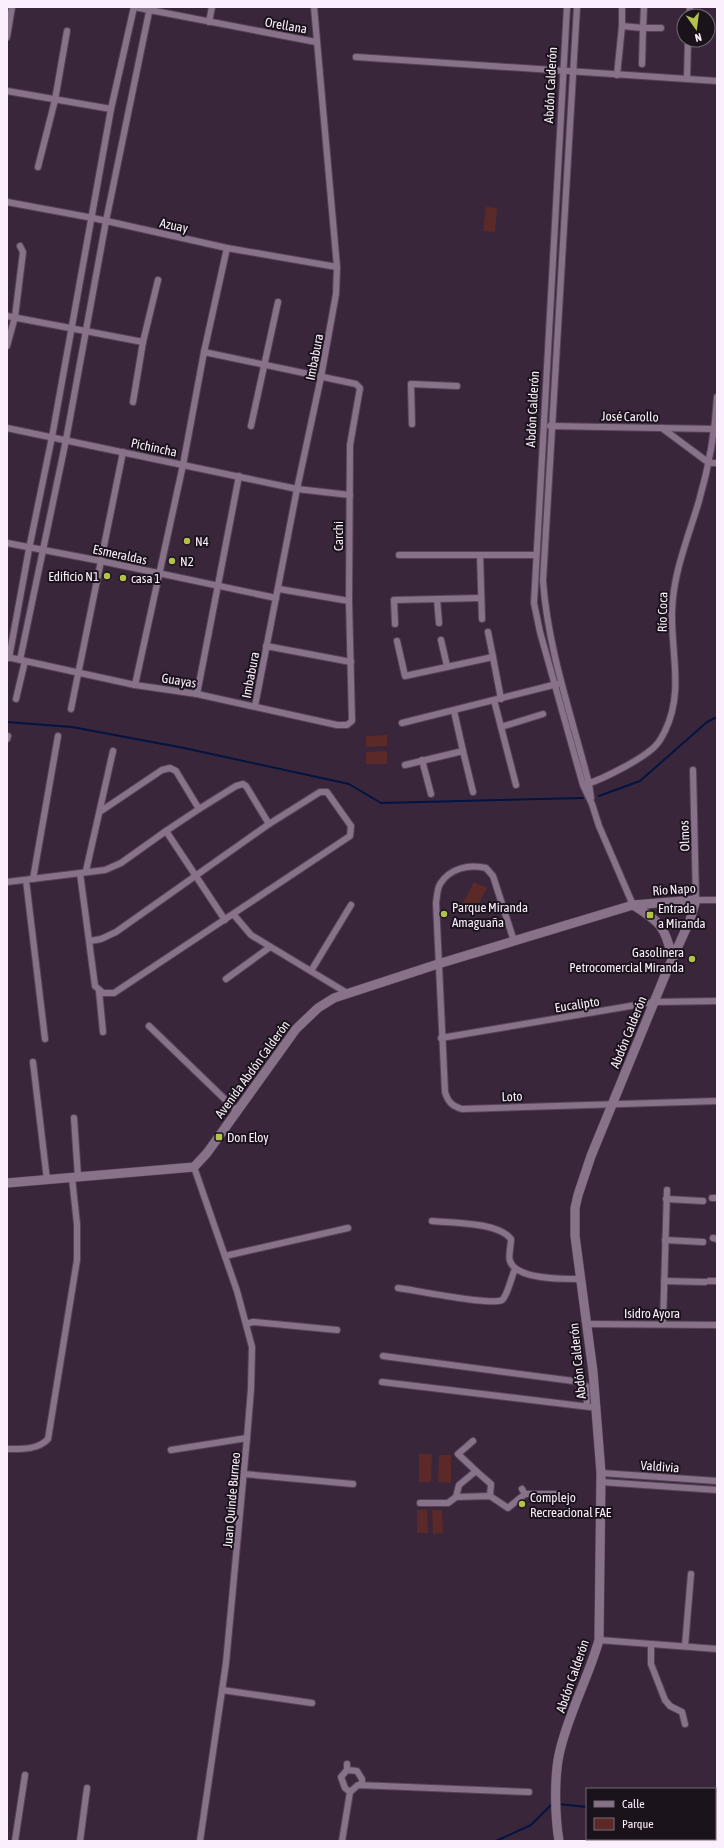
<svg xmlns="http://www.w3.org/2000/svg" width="724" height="1848" viewBox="0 0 724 1848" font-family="'Asap Condensed',sans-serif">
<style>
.green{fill:#5b2927}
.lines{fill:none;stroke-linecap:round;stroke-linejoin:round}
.stream{stroke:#031441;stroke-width:2}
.street-casing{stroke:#554457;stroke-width:8}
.secondary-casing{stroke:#554457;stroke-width:10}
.street{stroke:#88728a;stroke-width:6}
.secondary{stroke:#88728a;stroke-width:9}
.poi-dot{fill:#b4c24a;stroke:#1b131c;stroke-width:1.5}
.labels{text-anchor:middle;stroke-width:4;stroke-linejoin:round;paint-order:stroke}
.street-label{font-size:13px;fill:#fceffd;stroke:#1b131c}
.poi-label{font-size:13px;fill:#fceffd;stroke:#1b131c;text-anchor:start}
</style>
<rect width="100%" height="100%" fill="#39263b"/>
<!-- green -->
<g class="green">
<polygon points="486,207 497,208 495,232 483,231"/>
<polygon points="387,735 387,746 366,747 366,736"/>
<polygon points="387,751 387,764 366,764 366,752"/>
<polygon points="474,882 487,888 475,911 462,905"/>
<polygon points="419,1454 432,1454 431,1482 419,1482"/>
<polygon points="439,1455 451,1455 451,1483 438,1482"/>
<polygon points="427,1509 428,1533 417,1533 417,1510"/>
<polygon points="432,1510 442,1510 443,1533 433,1534"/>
</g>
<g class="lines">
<!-- stream -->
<g class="stream">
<polyline points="7,722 72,727 184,748 349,784 381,803 583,798"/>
<polyline points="599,796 640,781 707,722 717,717"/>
<polyline points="715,1796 717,1797"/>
<polyline points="558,1804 587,1807"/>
<polyline points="496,1841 531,1825 552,1804"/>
</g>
<!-- street casing -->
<g class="street-casing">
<g id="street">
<polyline points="134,7 316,42"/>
<polyline points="567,7 534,603 540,632 583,785 592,804 599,826 633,905"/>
<path d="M577 7 543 581C548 650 572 717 589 784L591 798"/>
<polyline points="644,7 643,28 661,28"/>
<polyline points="689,16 690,7"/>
<polyline points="209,22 212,7"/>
<polyline points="622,26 643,28 642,64"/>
<polyline points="7,37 12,7"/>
<polyline points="356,57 717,81"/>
<polyline points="617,75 622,26 622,7"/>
<polyline points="687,79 688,40"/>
<polyline points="7,91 111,109"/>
<polyline points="38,167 55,100 67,31"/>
<polyline points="7,202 93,218 227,248 337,267"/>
<polyline points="7,316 143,342"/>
<polyline points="7,346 15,317 23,252 20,246"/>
<polyline points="133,402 143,342 158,280"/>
<polyline points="412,424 411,384 457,386"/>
<polyline points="251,426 278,302"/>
<polyline points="550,426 715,429"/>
<polyline points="7,428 297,489 350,495"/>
<polyline points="662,428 709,463 717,463"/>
<polyline points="7,543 101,561 276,598"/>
<polyline points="399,555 536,555"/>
<polyline points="480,555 482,619"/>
<polyline points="279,589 349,601"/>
<polyline points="437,599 439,623"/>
<polyline points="395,624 394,600 481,598"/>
<polyline points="488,632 493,657"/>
<polyline points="441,640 447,666"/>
<polyline points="397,641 405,676 493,657 501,699"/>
<polyline points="266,646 351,662"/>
<polyline points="7,657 135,685 197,694 337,725 347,725 352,721 349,601 350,445 360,388 356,384 204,352"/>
<polyline points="9,658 29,549 52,437 111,109 134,7"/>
<polyline points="20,660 66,440 106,221 150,7"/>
<polyline points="135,685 183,465 204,352 227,248"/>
<polyline points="197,694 239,476"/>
<polyline points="16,699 25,661"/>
<polyline points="494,700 516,785"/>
<polyline points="255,706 297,489 321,377 336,294 337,267 314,7"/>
<polyline points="71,709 123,452"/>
<polyline points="402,723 557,684"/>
<polyline points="501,727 543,714"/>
<polyline points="7,739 8,736"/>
<polyline points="463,751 473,792"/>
<polyline points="422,760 431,794"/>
<polyline points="405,765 463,751 454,711"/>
<polyline points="693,770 696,900 717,900"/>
<path d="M587 784C603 779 647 757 657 744 660 741 663 735 665 731 684 692 671 653 672 612 673 573 688 538 699 501 709 466 715 433 717 397"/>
<polyline points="199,809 236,786 243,784 246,786 269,824"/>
<polyline points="101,811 162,770 170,768 176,771 199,809 166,831 225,920"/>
<polyline points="86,871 113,751"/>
<polyline points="80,873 95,986 103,993 114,993 350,836 351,826 327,792 320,792 269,824 116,932 101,939 90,941"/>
<polyline points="33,879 58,736"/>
<polyline points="26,880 45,1039"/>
<polyline points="7,882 105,870 121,863 166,831"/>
<polyline points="234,915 251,935 347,993"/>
<path d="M514 941 493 876 486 868C469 864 450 868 440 884 437 889 437 897 436 903L445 1092C448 1102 452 1106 462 1109L717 1101"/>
<polyline points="311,971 351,905"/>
<polyline points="226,979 270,947"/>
<polyline points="99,991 103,1032"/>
<polyline points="149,1026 237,1111"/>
<polyline points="441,1038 654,1002 717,1001"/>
<polyline points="33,1062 47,1180"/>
<polyline points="74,1118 78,1177"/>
<polyline points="194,1167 237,1291 252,1347 251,1389 247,1438 226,1663 200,1841"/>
<polyline points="712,1198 717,1198"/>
<polyline points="666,1199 703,1201"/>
<path d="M432 1221C453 1223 498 1222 511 1239 511 1246 508 1256 510 1261 516 1280 564 1279 581 1279"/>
<polyline points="713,1238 717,1239"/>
<polyline points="665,1240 703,1242"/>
<polyline points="225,1256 348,1228"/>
<polyline points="664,1281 705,1282"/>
<polyline points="709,1281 717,1281"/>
<path d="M398 1288C414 1290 491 1306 502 1300 507 1297 512 1275 515 1269"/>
<polyline points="246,1324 253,1322 337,1330"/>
<polyline points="586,1324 717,1325"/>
<polyline points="663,1324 667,1190"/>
<polyline points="383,1356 581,1382 586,1386 587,1406"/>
<polyline points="382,1382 590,1407"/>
<polyline points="473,1441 458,1454 476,1471"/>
<path d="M7 1449C21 1449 38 1450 48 1439L77 1260V1224L72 1178"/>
<polyline points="171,1450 247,1438"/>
<polyline points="601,1473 717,1481"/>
<polyline points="244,1474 353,1484"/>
<polyline points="601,1482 717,1490"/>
<polyline points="522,1489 525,1494 555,1494"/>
<polyline points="456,1497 459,1485 476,1471 491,1484 490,1496"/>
<polyline points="420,1503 448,1503 456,1497 490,1496 508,1508 525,1494"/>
<polyline points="599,1640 717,1649"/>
<polyline points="651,1644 651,1664 665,1700 670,1706 682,1712 685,1724"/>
<polyline points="685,1646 691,1574"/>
<polyline points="222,1690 312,1703"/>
<polyline points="347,1764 347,1770 341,1777 345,1788 350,1792"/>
<polyline points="347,1770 357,1771 362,1779 362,1784"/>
<polyline points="15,1841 25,1775"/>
<polyline points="80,1841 87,1788"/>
<polyline points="342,1841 350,1792 358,1785 529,1792"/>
</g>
</g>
<!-- secondary casing -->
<g class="secondary-casing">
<g id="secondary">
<path d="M633 905C660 922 665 926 672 957"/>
<path d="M7 1183 194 1167 207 1153 296 1029 318 1008 334 998 438 964 633 905 696 900 690 920 666 973 591 1156 578 1195 575 1208V1236L593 1372 601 1473 599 1640C588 1679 567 1716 559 1755 554 1779 555 1817 559 1841"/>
</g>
</g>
<!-- street -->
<use href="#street" class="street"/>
<!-- secondary -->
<use href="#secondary" class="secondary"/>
</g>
<!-- markers -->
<g class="poi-dot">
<circle cx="187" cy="541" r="4"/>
<circle cx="172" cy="561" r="4"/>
<circle cx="107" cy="576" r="4"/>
<circle cx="123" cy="578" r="4"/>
<circle cx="444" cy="914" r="4"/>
<rect x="646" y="911" width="8" height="8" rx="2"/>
<circle cx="692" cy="959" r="4"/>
<rect x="215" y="1133" width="8" height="8" rx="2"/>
<circle cx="522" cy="1504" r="4"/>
</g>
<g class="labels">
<!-- street labels -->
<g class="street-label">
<text transform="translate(286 25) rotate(10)" y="5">Orellana</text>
<text transform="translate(550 85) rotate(-87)" y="5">Abdón Calderón</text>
<text transform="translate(174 225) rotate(12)" y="5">Azuay</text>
<text transform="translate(314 357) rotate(-79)" y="5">Imbabura</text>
<text transform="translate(532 409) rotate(-87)" y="5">Abdón Calderón</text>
<text transform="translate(630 416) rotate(1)" y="5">José Carollo</text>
<text transform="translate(154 447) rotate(12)" y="5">Pichincha</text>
<text transform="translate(338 536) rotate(-90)" y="5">Carchi</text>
<text transform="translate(120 554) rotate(12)" y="5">Esmeraldas</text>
<text transform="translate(662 612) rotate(-89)" y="5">Río Coca</text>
<text transform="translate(250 675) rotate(-79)" y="5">Imbabura</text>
<text transform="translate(179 680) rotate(9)" y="5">Guayas</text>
<text transform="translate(684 836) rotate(-92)" y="5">Olmos</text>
<text transform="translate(674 889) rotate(-4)" y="5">Río Napo</text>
<text transform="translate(577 1004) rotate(-9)" y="5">Eucalipto</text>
<text transform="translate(628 1032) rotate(-68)" y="5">Abdón Calderón</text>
<text transform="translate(252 1069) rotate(-54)" y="5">Avenida Abdón Calderón</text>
<text transform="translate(512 1096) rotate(-2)" y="5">Loto</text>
<text x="652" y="1318">Isidro Ayora</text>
<text transform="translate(577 1361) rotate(-96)" y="5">Abdón Calderón</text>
<text transform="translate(660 1466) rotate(4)" y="5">Valdivia</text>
<text transform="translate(231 1500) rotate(-85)" y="5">Juan Quinde Burneo</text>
<text transform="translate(572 1676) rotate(-71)" y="5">Abdón Calderón</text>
</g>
<!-- poi labels -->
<g class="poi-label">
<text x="195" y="546">N4</text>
<text x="180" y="566">N2</text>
<text x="99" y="581" text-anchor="end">Edificio N1</text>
<text x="131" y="583">casa 1</text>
<text x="452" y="912">Parque Miranda<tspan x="452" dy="15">Amaguaña</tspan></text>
<text x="658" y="913">Entrada<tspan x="658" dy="15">a Miranda</tspan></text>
<text x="684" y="957" text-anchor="end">Gasolinera<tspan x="684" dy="15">Petrocomercial Miranda</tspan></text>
<text x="227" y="1142">Don Eloy</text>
<text x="530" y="1502">Complejo<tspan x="530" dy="15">Recreacional FAE</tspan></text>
</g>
</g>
<!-- border -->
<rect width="724" height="1848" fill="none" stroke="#fceffd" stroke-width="16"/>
<!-- legend -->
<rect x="586" y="1788" width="130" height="52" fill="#1b131c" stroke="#756b76"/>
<rect x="594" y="1801" width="20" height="6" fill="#88728a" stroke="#756b76"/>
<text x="622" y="1808" font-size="12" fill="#fceffd">Calle</text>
<rect x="594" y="1818" width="20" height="12" fill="#5b2927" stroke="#756b76"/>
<text x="622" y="1828" font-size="12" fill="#fceffd">Parque</text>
<!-- north arrow -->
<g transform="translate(696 28) rotate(166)"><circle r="19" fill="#1b131c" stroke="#756b76"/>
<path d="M0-3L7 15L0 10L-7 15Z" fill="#b4c24a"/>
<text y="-6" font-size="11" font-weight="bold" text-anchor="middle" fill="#fceffd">N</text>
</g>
</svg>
